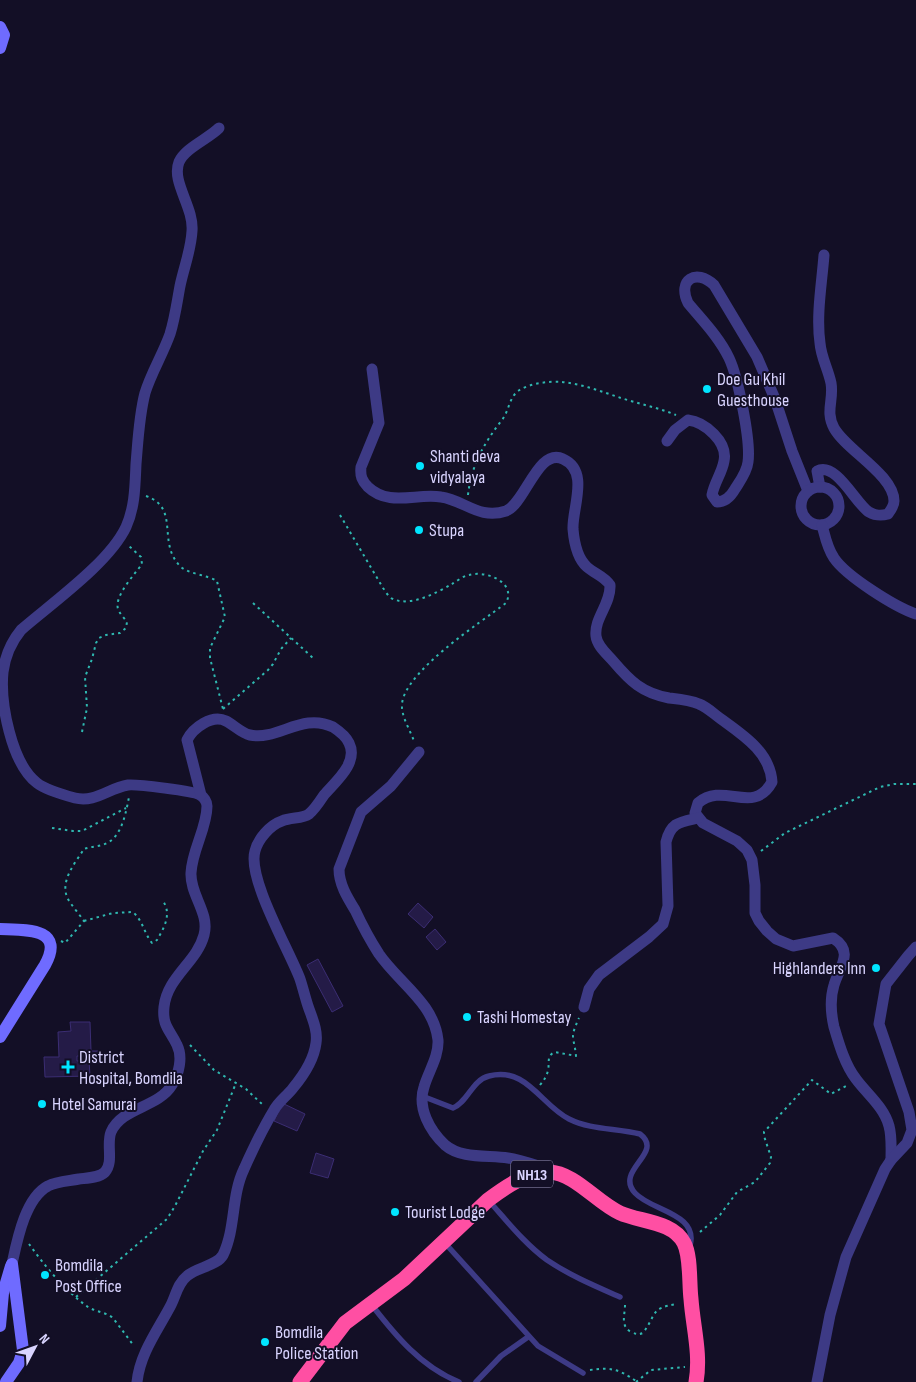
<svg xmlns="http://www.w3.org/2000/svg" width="916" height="1382" viewBox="0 0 916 1382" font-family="'Sofia Sans Condensed',sans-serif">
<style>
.building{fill:#241b47;stroke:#3b2d73}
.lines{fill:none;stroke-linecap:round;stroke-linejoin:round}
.path{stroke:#2fb8b0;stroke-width:2;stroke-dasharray:2.5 4;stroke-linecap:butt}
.lane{stroke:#3d3a85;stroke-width:5.5}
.street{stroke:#3d3a85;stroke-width:11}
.secondary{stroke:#6f6bff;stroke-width:12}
.highway{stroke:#ff4fa3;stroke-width:15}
.poi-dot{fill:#00e5ff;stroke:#130f26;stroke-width:2}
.labels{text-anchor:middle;stroke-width:4;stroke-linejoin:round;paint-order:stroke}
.shield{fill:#130f26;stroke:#9e99be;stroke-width:1}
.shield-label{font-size:16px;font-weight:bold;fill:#d9d4ff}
.poi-label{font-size:18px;fill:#d9d4ff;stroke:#130f26;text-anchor:start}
</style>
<rect width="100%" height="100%" fill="#130f26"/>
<!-- building -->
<g class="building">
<polygon points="418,903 433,917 424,928 408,914"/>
<polygon points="435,929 446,942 437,950 426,937"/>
<polygon points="318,959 343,1006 332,1012 307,965"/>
<polygon points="70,1022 90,1022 91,1051 101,1051 101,1063 93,1063 93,1056 77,1056 77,1061 89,1060 90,1076 45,1077 44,1057 59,1057 58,1032 71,1031"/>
<polygon points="282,1103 305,1114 297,1131 274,1121"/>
<polygon points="316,1153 334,1159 328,1178 310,1173"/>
</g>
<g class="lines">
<!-- path -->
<g class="path">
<path d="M468 495C471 466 484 443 502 420 509 411 509 398 518 391 530 383 549 381 562 382 582 384 603 392 621 398 640 404 659 408 676 415"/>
<path d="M146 496C181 508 156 543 181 567 189 574 207 575 217 581L225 617 210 648V658L223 709"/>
<path d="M340 515 383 588C386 592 389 598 393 599 411 607 436 593 452 584 457 581 463 576 469 575 485 570 517 582 506 603 480 623 405 671 402 704 401 716 410 730 414 741"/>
<polyline points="253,603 313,658"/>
<polyline points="223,709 268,670 273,664 281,649 291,638"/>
<path d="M82 732 87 708 85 677 92 659 96 643 99 638 106 635 120 633 126 628 127 622C124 618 120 614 118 609 114 596 135 574 142 564L141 557 129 546"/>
<polyline points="52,828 73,831 82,831 126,808"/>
<polyline points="761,851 785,833 880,787 894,784 916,784"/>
<path d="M84 921 113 913 133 912C143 921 144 933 152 943L157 940C164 928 172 914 163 901"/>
<path d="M61 941 65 943 84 921C79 914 72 906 68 899 59 882 75 863 84 849 92 846 100 847 107 843 122 836 126 812 129 797"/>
<polyline points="190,1045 214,1070 246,1089 263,1105"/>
<path d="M540 1085C544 1080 547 1076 548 1070 550 1061 546 1056 555 1052L576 1056C574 1035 569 1040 579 1018"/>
<polyline points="700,1232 720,1215 737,1192 755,1182 770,1163 771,1157 764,1136 764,1132 812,1080 831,1094 846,1086"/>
<path d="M29 1244C45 1266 65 1291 88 1307 96 1312 106 1312 113 1318L134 1346"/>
<polyline points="76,1297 167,1219 175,1206 203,1151 217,1130 236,1083"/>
<path d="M625 1305C625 1315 620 1326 631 1332 636 1334 638 1335 643 1333 657 1314 650 1308 677 1304"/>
<path d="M590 1370C610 1367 619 1369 636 1381"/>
<polyline points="636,1382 651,1370 685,1367"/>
</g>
<!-- lane -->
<g class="lane">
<path d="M422 1096 453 1108C468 1102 472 1080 489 1076 526 1066 541 1105 569 1119 591 1130 616 1128 640 1134 665 1153 614 1170 635 1193 651 1211 699 1213 690 1246"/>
<path d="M489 1201C507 1221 525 1244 547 1260 569 1275 595 1286 620 1297"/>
<polyline points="444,1242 538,1346 583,1373"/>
<path d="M371 1304C395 1335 421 1367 459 1382"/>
<polyline points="476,1382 501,1356 528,1337"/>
</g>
<!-- street -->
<g class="street">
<path d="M372 369 379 423 361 467C360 476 362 481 368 487 389 507 416 493 441 497 464 500 479 520 506 511 525 504 538 447 563 459 590 471 572 508 573 529 574 541 577 558 587 567 595 574 604 576 610 585 611 604 594 618 596 636 597 646 607 654 613 661 630 681 642 693 669 698 678 699 690 700 699 704 707 707 714 714 721 719 743 735 770 752 772 782 753 816 724 781 698 803L695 813 703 823 737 841 747 850 752 860 755 885V913L759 921 767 931 776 939 793 946 833 938C855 952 839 967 834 985 830 998 831 1014 834 1027 839 1044 845 1065 856 1079 867 1094 884 1107 889 1126 892 1137 891 1149 891 1160"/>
<path d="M667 441 675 430 688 420C705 422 728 442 724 461 722 473 714 483 712 495L717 502C726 502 731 496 735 489 740 481 747 472 748 462 751 441 738 377 729 358 719 337 702 320 688 303 677 280 696 268 714 285L757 357 775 399 792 451 808 491"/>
<path d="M820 487 817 471C836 461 856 504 869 512 876 516 881 516 888 514 891 510 894 506 894 501 894 475 846 450 834 428 825 411 834 400 831 383 828 369 821 357 820 343 816 315 822 282 824 255"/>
<circle cx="820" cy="506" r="19"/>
<path d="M822 525C825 536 827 548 834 558 846 576 895 607 916 614"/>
<path d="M419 752 391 786 361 812 339 869C339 884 347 897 355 910 362 925 370 940 379 954 399 983 434 1003 438 1040 439 1057 428 1072 424 1087 417 1108 430 1131 445 1145 461 1159 488 1155 508 1158 522 1160 537 1166 551 1170"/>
<path d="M584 1007 589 989 599 975 649 937 663 924 668 906 666 842C671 822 680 822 698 818"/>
<path d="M12 1264C17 1241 25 1198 48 1186 57 1181 69 1181 79 1179 87 1178 99 1178 105 1172 114 1162 106 1144 111 1132 122 1107 158 1108 172 1085 179 1074 183 1057 177 1045 170 1030 162 1026 164 1007 167 977 197 962 204 935 210 913 190 895 191 873 192 850 207 828 207 806 207 802 204 797 200 795 194 791 136 784 128 785 109 788 95 803 75 798 64 795 46 790 37 783 11 763 0 702 3 672 5 657 12 641 21 630 52 603 109 563 126 527 135 507 135 486 136 464 138 441 139 416 145 393 151 373 163 354 170 334 175 318 177 302 180 286 184 267 191 250 192 231 194 207 171 182 179 162 185 148 208 139 219 128"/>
<path d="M137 1382C140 1353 158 1330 171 1305 176 1295 178 1283 187 1276 197 1267 217 1266 223 1255 236 1228 231 1196 244 1169 253 1149 263 1128 274 1110 279 1101 287 1096 293 1088 303 1076 314 1059 316 1043 318 1030 312 1018 308 1006 305 997 303 988 300 979 289 950 247 878 255 851 258 839 270 825 282 821 291 817 302 819 309 814 315 809 320 801 324 795 335 782 359 763 349 743 346 736 339 731 333 727 302 712 278 741 250 735 241 733 234 725 226 721 212 714 193 728 187 740L201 795"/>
<polyline points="817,1382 830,1315 846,1257 885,1169 891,1160 907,1143 912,1130 909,1112 879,1024 886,984 908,956 916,947"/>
</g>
<!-- secondary -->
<g class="secondary">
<polyline points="0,27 4,35 0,48"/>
<path d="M0 929C24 930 66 927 45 965L0 1037"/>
<polyline points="0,1326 3,1293 11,1266"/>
<polyline points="6,1382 19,1363 23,1350 12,1264"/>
</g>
<!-- highway -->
<path class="highway" d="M300 1382 345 1323 404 1279 488 1200C504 1188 528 1171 549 1172 575 1173 596 1202 620 1213 640 1222 673 1221 684 1243 691 1256 689 1283 691 1299 693 1327 701 1354 696 1382"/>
</g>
<!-- markers -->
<g class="poi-dot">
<circle cx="707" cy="389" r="5"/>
<circle cx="420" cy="466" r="5"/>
<circle cx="419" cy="530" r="5"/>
<circle cx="876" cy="968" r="5"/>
<circle cx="467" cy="1017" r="5"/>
<path d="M65.5 1059.5h5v5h5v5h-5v5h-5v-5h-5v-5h5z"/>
<circle cx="42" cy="1104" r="5"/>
<circle cx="395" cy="1212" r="5"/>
<circle cx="45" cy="1275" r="5"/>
<circle cx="265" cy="1342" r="5"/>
</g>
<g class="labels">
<!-- shield labels -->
<rect class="shield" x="511" y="1160.5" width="42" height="27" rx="4"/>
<g class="shield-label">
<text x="532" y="1180">NH13</text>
</g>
<!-- poi labels -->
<g class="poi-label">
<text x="717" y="385">Doe Gu Khil<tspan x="717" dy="21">Guesthouse</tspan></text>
<text x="430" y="462">Shanti deva<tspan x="430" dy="21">vidyalaya</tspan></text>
<text x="429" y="536">Stupa</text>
<text x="866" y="974" text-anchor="end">Highlanders Inn</text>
<text x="477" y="1023">Tashi Homestay</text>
<text x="79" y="1063">District<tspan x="79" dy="21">Hospital, Bomdila</tspan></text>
<text x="52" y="1110">Hotel Samurai</text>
<text x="405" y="1218">Tourist Lodge</text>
<text x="55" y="1271">Bomdila<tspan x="55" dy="21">Post Office</tspan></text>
<text x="275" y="1338">Bomdila<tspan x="275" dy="21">Police Station</tspan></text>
</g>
</g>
<!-- north arrow -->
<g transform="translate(35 1347) rotate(49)" stroke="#130f26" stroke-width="4" paint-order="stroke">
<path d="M0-4L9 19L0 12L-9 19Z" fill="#d9d4ff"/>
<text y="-8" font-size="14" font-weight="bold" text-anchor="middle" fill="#d9d4ff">N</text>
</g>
</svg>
